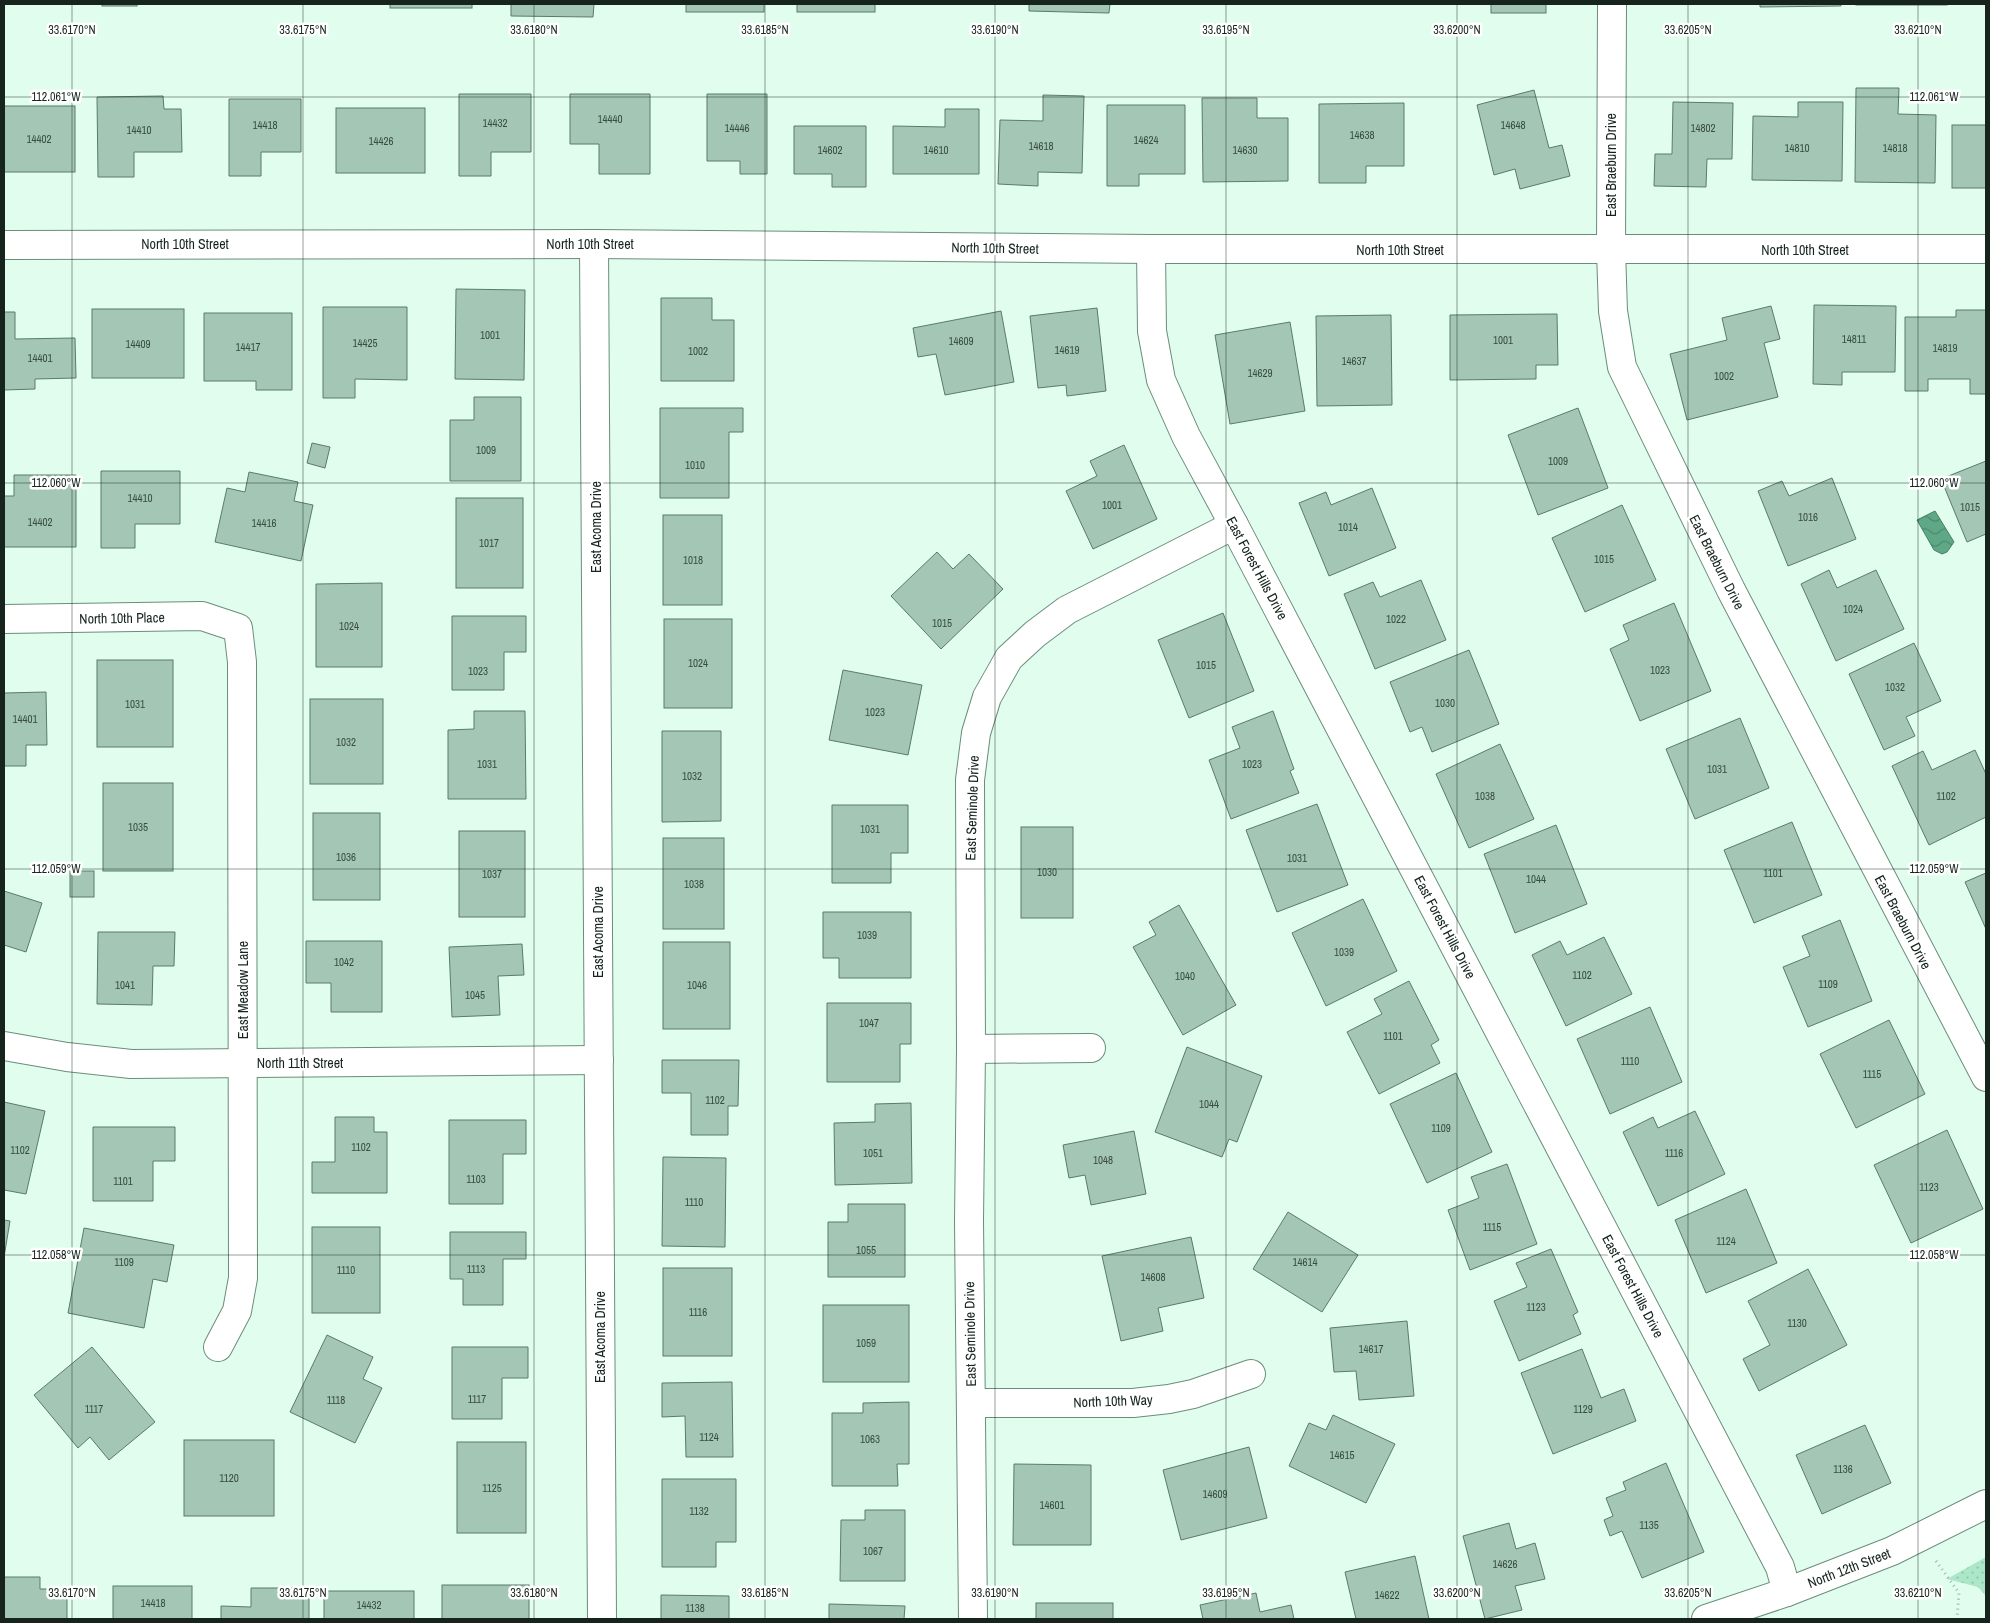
<svg xmlns="http://www.w3.org/2000/svg" width="1990" height="1623" viewBox="0 0 1990 1623" font-family="'Archivo Narrow',sans-serif">
<style>
.green{fill:url(#green-dots)}
.water{fill:url(#water-waves);stroke:#488066}
.building{fill:#a3c7b4;stroke:#5a7b6b}
.lines{fill:none;stroke-linecap:round;stroke-linejoin:round}
.minor-casing{stroke:#6b8d7c;stroke-width:30}
.path{stroke:#9db5a8;stroke-width:3;stroke-dasharray:1 4;stroke-linecap:butt}
.minor{stroke:#fff;stroke-width:28}
.ticks{fill:none;stroke:#16241d;stroke-width:1;stroke-opacity:0.45}
.labels{text-anchor:middle;stroke-width:5;stroke-linejoin:round;paint-order:stroke}
.number-label{font-size:11px;fill:#394d43}
.street-label{font-size:14px;fill:#16241d;stroke:#fff}
.ticks-label{font-size:12px;text-anchor:middle;fill:#16241d;stroke:#fff;stroke-width:5;stroke-linejoin:round;paint-order:stroke}
</style>
<defs>
<pattern id="green-dots" width="8" height="8" patternUnits="userSpaceOnUse" patternTransform="scale(1.25)"><rect width="8" height="8" fill="#abe7c8"/><path d="M2 2h.1M6 6h.1" fill="none" stroke="#92c6ab" stroke-width="1.8" stroke-linecap="round"/></pattern>
<pattern id="water-waves" width="16" height="10" patternUnits="userSpaceOnUse" patternTransform="scale(1.25)"><rect width="16" height="10" fill="#5ea886"/><path d="M0 5q4-4 8 0t8 0" fill="none" stroke="#4d896d"/></pattern>
</defs>
<rect width="100%" height="100%" fill="#e0fdee"/>
<!-- green -->
<polygon class="green" points="1986,1557 1986,1596 1978,1587 1947,1579"/>
<!-- water -->
<polygon class="water" points="1935,511 1954,542 1947,552 1942,554 1934,550 1917,520"/>
<!-- building -->
<g class="building">
<rect x="102" y="4" width="35" height="2"/>
<rect x="390" y="4" width="82" height="4"/>
<polygon points="511,4 594,4 593,17 511,16"/>
<rect x="686" y="4" width="78" height="8"/>
<rect x="797" y="4" width="78" height="8"/>
<polygon points="1029,4 1110,4 1109,13 1029,11"/>
<rect x="1491" y="4" width="55" height="9"/>
<polygon points="1760,4 1841,4 1841,6 1760,7"/>
<rect x="1856" y="4" width="91" height="1"/>
<polygon points="1856,88 1899,88 1898,114 1936,115 1935,183 1855,182"/>
<polygon points="1534,90 1549,148 1562,145 1570,176 1520,189 1515,169 1494,175 1477,105"/>
<polygon points="459,94 531,94 531,152 491,152 491,176 459,176"/>
<polygon points="570,94 650,94 650,174 599,174 599,144 570,144"/>
<polygon points="707,94 767,94 767,174 740,174 740,161 707,161"/>
<polygon points="1043,95 1084,96 1082,173 1038,172 1038,186 998,184 1000,120 1043,121"/>
<polygon points="163,96 164,109 181,109 182,152 134,152 134,177 98,177 97,97"/>
<polygon points="1202,98 1257,98 1257,118 1288,118 1288,181 1203,182"/>
<polygon points="229,99 301,99 301,152 261,152 261,176 229,176"/>
<polygon points="1673,102 1733,103 1732,159 1707,159 1706,187 1654,186 1655,154 1672,154"/>
<polygon points="1798,102 1843,102 1842,181 1752,180 1753,116 1798,117"/>
<polygon points="1404,103 1404,166 1366,166 1366,183 1319,183 1319,104"/>
<polygon points="1107,105 1185,105 1185,174 1139,174 1139,186 1107,186"/>
<rect x="4" y="106" width="71" height="66"/>
<rect x="336" y="108" width="89" height="65"/>
<polygon points="945,109 979,109 979,174 893,174 893,126 945,127"/>
<rect x="1952" y="125" width="34" height="63"/>
<polygon points="794,126 866,126 866,187 832,187 832,174 794,174"/>
<polygon points="456,289 525,290 524,380 455,379"/>
<polygon points="661,298 712,298 712,320 734,320 734,381 661,381"/>
<polygon points="1814,305 1896,306 1895,372 1842,372 1842,385 1813,384"/>
<polygon points="1771,306 1780,339 1764,343 1778,397 1687,420 1670,354 1727,340 1722,318"/>
<polygon points="323,307 407,307 407,380 355,379 355,398 323,398"/>
<polygon points="1097,308 1106,391 1067,396 1066,385 1038,388 1030,316"/>
<rect x="92" y="309" width="92" height="69"/>
<polygon points="1956,310 1986,310 1986,394 1970,394 1970,379 1928,379 1928,391 1905,391 1905,317 1956,317"/>
<polygon points="1001,311 1014,382 945,395 936,354 918,357 913,328"/>
<polygon points="4,312 15,312 15,339 75,338 76,378 35,379 35,389 4,390"/>
<polygon points="204,313 292,313 292,390 256,390 256,381 204,381"/>
<polygon points="1557,314 1558,365 1536,365 1536,379 1450,380 1450,315"/>
<polygon points="1391,315 1392,405 1317,406 1316,316"/>
<polygon points="1290,322 1305,411 1230,424 1215,335"/>
<polygon points="474,397 521,397 521,481 450,481 450,420 474,420"/>
<polygon points="660,408 743,408 743,432 729,432 729,498 660,498"/>
<polygon points="1578,408 1608,488 1538,515 1508,435"/>
<polygon points="312,443 330,447 325,468 307,463"/>
<polygon points="1124,445 1157,519 1093,549 1066,491 1097,476 1090,461"/>
<polygon points="1986,461 1986,534 1967,542 1941,479"/>
<polygon points="101,471 180,471 180,524 135,524 135,548 101,548"/>
<polygon points="249,472 298,482 294,501 313,505 301,561 215,542 227,488 245,492"/>
<polygon points="14,475 76,475 76,547 4,547 4,496 14,496"/>
<polygon points="1832,478 1856,539 1788,566 1758,491 1782,481 1789,496"/>
<polygon points="1372,488 1396,548 1329,576 1299,503 1326,492 1331,505"/>
<rect x="456" y="498" width="67" height="90"/>
<polygon points="1622,505 1656,580 1585,612 1552,538"/>
<rect x="663" y="515" width="59" height="90"/>
<polygon points="937,552 953,569 969,554 1003,589 941,649 891,596"/>
<polygon points="1829,570 1837,588 1876,570 1904,629 1836,661 1801,584"/>
<polygon points="1421,580 1446,640 1375,669 1344,594 1373,582 1380,597"/>
<polygon points="382,583 382,667 316,667 316,584"/>
<polygon points="1674,603 1711,691 1640,721 1610,649 1629,640 1623,625"/>
<polygon points="1223,613 1254,691 1189,718 1158,640"/>
<polygon points="452,616 526,616 526,652 504,652 504,690 452,690"/>
<rect x="664" y="619" width="68" height="89"/>
<polygon points="1914,643 1941,701 1906,717 1915,736 1884,750 1849,674"/>
<polygon points="1469,650 1499,724 1432,752 1422,727 1410,732 1390,682"/>
<rect x="97" y="660" width="76" height="87"/>
<polygon points="843,670 922,685 908,755 829,740"/>
<polygon points="46,692 47,745 26,745 26,766 4,766 4,693"/>
<rect x="310" y="699" width="73" height="85"/>
<polygon points="474,711 525,711 526,799 448,799 448,730 474,729"/>
<polygon points="1273,711 1294,769 1290,771 1299,793 1231,819 1209,760 1240,748 1232,727"/>
<polygon points="1740,718 1769,788 1695,819 1666,749"/>
<polygon points="662,731 721,731 721,821 662,822"/>
<polygon points="1500,744 1534,819 1469,848 1436,774"/>
<polygon points="1975,750 1986,774 1986,817 1929,845 1892,766 1923,751 1932,770"/>
<rect x="103" y="783" width="70" height="88"/>
<polygon points="1317,804 1348,885 1277,912 1246,830"/>
<polygon points="832,805 908,805 908,853 891,853 891,883 832,883"/>
<rect x="313" y="813" width="67" height="87"/>
<polygon points="1792,822 1822,895 1754,923 1724,850"/>
<polygon points="1556,825 1587,904 1515,933 1484,854"/>
<rect x="1021" y="827" width="52" height="91"/>
<rect x="459" y="831" width="66" height="86"/>
<rect x="663" y="838" width="61" height="91"/>
<rect x="70" y="871" width="24" height="26"/>
<polygon points="1986,873 1986,929 1965,882"/>
<polygon points="4,891 42,903 26,952 4,945"/>
<polygon points="1363,899 1397,971 1326,1006 1292,933"/>
<polygon points="1179,905 1236,1005 1183,1035 1133,947 1156,935 1149,922"/>
<polygon points="823,912 911,912 911,978 839,978 839,958 823,958"/>
<polygon points="1840,920 1872,1001 1808,1027 1783,967 1810,956 1802,936"/>
<polygon points="98,932 175,932 174,966 153,966 152,1005 97,1004"/>
<polygon points="1604,937 1632,994 1566,1026 1532,955 1560,941 1567,955"/>
<polygon points="306,941 382,941 382,1012 331,1012 331,983 306,983"/>
<rect x="663" y="942" width="67" height="87"/>
<polygon points="522,944 524,975 498,976 500,1015 452,1017 449,947"/>
<polygon points="1409,981 1439,1040 1431,1045 1440,1063 1379,1094 1347,1032 1382,1014 1374,999"/>
<polygon points="827,1003 911,1003 911,1044 900,1044 900,1082 827,1082"/>
<polygon points="1650,1007 1682,1082 1610,1114 1577,1039"/>
<polygon points="1889,1020 1925,1094 1856,1128 1820,1054"/>
<polygon points="1187,1047 1262,1076 1237,1142 1229,1139 1222,1157 1155,1132"/>
<polygon points="662,1060 739,1060 738,1106 728,1106 728,1135 691,1135 691,1093 662,1093"/>
<polygon points="1456,1073 1492,1152 1427,1183 1390,1104"/>
<polygon points="4,1102 45,1111 26,1194 4,1190"/>
<polygon points="911,1103 912,1183 835,1185 834,1123 875,1122 875,1104"/>
<polygon points="1695,1111 1725,1174 1658,1206 1623,1132 1653,1117 1658,1128"/>
<polygon points="335,1117 374,1117 374,1132 387,1132 387,1193 312,1193 312,1162 335,1162"/>
<polygon points="449,1120 526,1120 526,1154 503,1154 503,1204 449,1204"/>
<polygon points="93,1127 175,1127 175,1161 153,1161 153,1201 93,1201"/>
<polygon points="1947,1130 1983,1209 1911,1243 1874,1165"/>
<polygon points="1134,1131 1146,1194 1091,1205 1085,1175 1069,1178 1063,1145"/>
<polygon points="663,1157 726,1158 725,1247 662,1246"/>
<polygon points="1507,1164 1537,1244 1470,1270 1448,1210 1479,1198 1471,1177"/>
<polygon points="1746,1189 1777,1263 1706,1293 1675,1220"/>
<polygon points="848,1204 905,1204 905,1277 828,1277 828,1222 848,1222"/>
<polygon points="1288,1212 1358,1255 1322,1312 1253,1269"/>
<polygon points="4,1220 10,1221 4,1257"/>
<rect x="312" y="1227" width="68" height="86"/>
<polygon points="84,1228 174,1245 167,1282 153,1279 144,1328 68,1313"/>
<polygon points="450,1232 526,1232 526,1259 503,1259 503,1305 463,1305 463,1279 450,1279"/>
<polygon points="1191,1237 1204,1298 1158,1308 1163,1331 1121,1341 1102,1256"/>
<polygon points="1551,1249 1578,1312 1573,1315 1581,1334 1519,1361 1494,1301 1527,1287 1516,1263"/>
<rect x="663" y="1268" width="69" height="88"/>
<polygon points="1808,1269 1847,1345 1759,1391 1743,1359 1770,1345 1748,1301"/>
<rect x="823" y="1305" width="86" height="77"/>
<polygon points="1407,1321 1414,1396 1359,1400 1356,1371 1334,1372 1330,1328"/>
<polygon points="327,1335 373,1357 363,1379 382,1388 355,1443 290,1412"/>
<polygon points="92,1347 155,1422 109,1460 90,1437 78,1448 34,1395"/>
<polygon points="452,1347 528,1347 528,1378 502,1378 502,1419 452,1419"/>
<polygon points="1582,1349 1601,1398 1624,1389 1636,1421 1553,1454 1521,1373"/>
<polygon points="732,1382 733,1457 686,1457 685,1416 662,1417 662,1383"/>
<polygon points="909,1402 909,1464 897,1464 898,1486 832,1486 832,1413 863,1413 863,1403"/>
<polygon points="1333,1415 1395,1444 1366,1503 1289,1466 1309,1423 1326,1430"/>
<polygon points="1865,1425 1891,1483 1822,1514 1796,1455"/>
<rect x="184" y="1440" width="90" height="76"/>
<rect x="457" y="1442" width="69" height="91"/>
<polygon points="1249,1447 1267,1518 1181,1540 1163,1470"/>
<polygon points="1666,1463 1704,1552 1642,1578 1622,1531 1610,1536 1604,1520 1613,1516 1606,1498 1626,1490 1623,1482"/>
<polygon points="1014,1464 1091,1465 1091,1545 1013,1545"/>
<polygon points="662,1479 736,1479 736,1542 716,1542 716,1567 662,1567"/>
<polygon points="865,1510 905,1510 905,1581 840,1581 841,1520 865,1520"/>
<polygon points="1509,1523 1516,1549 1535,1543 1545,1579 1515,1586 1522,1610 1485,1619 1463,1536"/>
<polygon points="1415,1556 1429,1619 1356,1619 1345,1572"/>
<polygon points="4,1577 40,1577 40,1589 67,1589 67,1619 4,1619"/>
<rect x="442" y="1585" width="87" height="34"/>
<rect x="113" y="1586" width="79" height="33"/>
<polygon points="251,1588 309,1588 309,1619 221,1619 221,1606 251,1607"/>
<rect x="324" y="1591" width="90" height="28"/>
<polygon points="1256,1593 1260,1612 1291,1605 1294,1619 1203,1619 1200,1605"/>
<polygon points="661,1595 729,1596 729,1619 661,1619"/>
<rect x="1036" y="1603" width="77" height="16"/>
<polygon points="829,1604 905,1606 904,1619 829,1619"/>
</g>
<g class="lines">
<!-- minor casing -->
<g class="minor-casing">
<g id="minor">
<polyline points="1612,4 1611,250 1613,311 1622,367 1731,590 1986,1077"/>
<polyline points="594,244 602,1619"/>
<polyline points="4,245 594,244 1151,249 1986,249"/>
<polyline points="1151,249 1152,331 1161,380 1186,436 1234,525 1780,1567 1787,1592"/>
<polyline points="4,619 202,616 238,628 242,662 243,1278 237,1311 218,1347"/>
<polyline points="4,1046 67,1057 131,1064 599,1060"/>
<polyline points="971,1049 1091,1048"/>
<polyline points="971,1403 1133,1403 1169,1399 1193,1394 1251,1374"/>
<polyline points="973,1619 969,1221 971,1049 970,780 976,733 987,697 1009,658 1035,634 1067,610 1234,525"/>
<polyline points="1706,1619 1787,1592 1892,1551 1986,1504"/>
</g>
</g>
<!-- path -->
<polyline class="path" points="1936,1561 1959,1593 1957,1619"/>
<!-- minor -->
<use href="#minor" class="minor"/>
</g>
<!-- ticks -->
<path class="ticks" d="M72 4V1619M303 4V1619M534 4V1619M765 4V1619M995 4V1619M1226 4V1619M1457 4V1619M1688 4V1619M1918 4V1619M4 97H1986M4 483H1986M4 869H1986M4 1255H1986"/>
<g class="labels">
<!-- number labels -->
<g class="number-label">
<text x="610" y="123">14440</text>
<text x="495" y="127">14432</text>
<text x="265" y="129">14418</text>
<text x="1513" y="129">14648</text>
<text x="737" y="132">14446</text>
<text x="1703" y="132">14802</text>
<text x="139" y="134">14410</text>
<text x="1362" y="139">14638</text>
<text x="39" y="143">14402</text>
<text x="1146" y="144">14624</text>
<text x="381" y="145">14426</text>
<text x="1041" y="150">14618</text>
<text x="1797" y="152">14810</text>
<text x="1895" y="152">14818</text>
<text x="830" y="154">14602</text>
<text x="936" y="154">14610</text>
<text x="1245" y="154">14630</text>
<text x="490" y="339">1001</text>
<text x="1854" y="343">14811</text>
<text x="1503" y="344">1001</text>
<text x="961" y="345">14609</text>
<text x="365" y="347">14425</text>
<text x="138" y="348">14409</text>
<text x="248" y="351">14417</text>
<text x="1945" y="352">14819</text>
<text x="1067" y="354">14619</text>
<text x="698" y="355">1002</text>
<text x="40" y="362">14401</text>
<text x="1354" y="365">14637</text>
<text x="1260" y="377">14629</text>
<text x="1724" y="380">1002</text>
<text x="486" y="454">1009</text>
<text x="1558" y="465">1009</text>
<text x="695" y="469">1010</text>
<text x="140" y="502">14410</text>
<text x="1112" y="509">1001</text>
<text x="1970" y="511">1015</text>
<text x="1808" y="521">1016</text>
<text x="40" y="526">14402</text>
<text x="264" y="527">14416</text>
<text x="1348" y="531">1014</text>
<text x="489" y="547">1017</text>
<text x="1604" y="563">1015</text>
<text x="693" y="564">1018</text>
<text x="1853" y="613">1024</text>
<text x="1396" y="623">1022</text>
<text x="942" y="627">1015</text>
<text x="349" y="630">1024</text>
<text x="698" y="667">1024</text>
<text x="1206" y="669">1015</text>
<text x="1660" y="674">1023</text>
<text x="478" y="675">1023</text>
<text x="1895" y="691">1032</text>
<text x="1445" y="707">1030</text>
<text x="135" y="708">1031</text>
<text x="875" y="716">1023</text>
<text x="25" y="723">14401</text>
<text x="346" y="746">1032</text>
<text x="487" y="768">1031</text>
<text x="1252" y="768">1023</text>
<text x="1717" y="773">1031</text>
<text x="692" y="780">1032</text>
<text x="1485" y="800">1038</text>
<text x="1946" y="800">1102</text>
<text x="138" y="831">1035</text>
<text x="870" y="833">1031</text>
<text x="346" y="861">1036</text>
<text x="1297" y="862">1031</text>
<text x="1047" y="876">1030</text>
<text x="1773" y="877">1101</text>
<text x="492" y="878">1037</text>
<text x="1536" y="883">1044</text>
<text x="694" y="888">1038</text>
<text x="867" y="939">1039</text>
<text x="1344" y="956">1039</text>
<text x="344" y="966">1042</text>
<text x="1582" y="979">1102</text>
<text x="1185" y="980">1040</text>
<text x="1828" y="988">1109</text>
<text x="125" y="989">1041</text>
<text x="697" y="989">1046</text>
<text x="475" y="999">1045</text>
<text x="869" y="1027">1047</text>
<text x="1393" y="1040">1101</text>
<text x="1630" y="1065">1110</text>
<text x="1872" y="1078">1115</text>
<text x="715" y="1104">1102</text>
<text x="1209" y="1108">1044</text>
<text x="1441" y="1132">1109</text>
<text x="361" y="1151">1102</text>
<text x="20" y="1154">1102</text>
<text x="873" y="1157">1051</text>
<text x="1674" y="1157">1116</text>
<text x="1103" y="1164">1048</text>
<text x="476" y="1183">1103</text>
<text x="123" y="1185">1101</text>
<text x="1929" y="1191">1123</text>
<text x="694" y="1206">1110</text>
<text x="1492" y="1231">1115</text>
<text x="1726" y="1245">1124</text>
<text x="866" y="1254">1055</text>
<text x="124" y="1266">1109</text>
<text x="1305" y="1266">14614</text>
<text x="476" y="1273">1113</text>
<text x="346" y="1274">1110</text>
<text x="1153" y="1281">14608</text>
<text x="1536" y="1311">1123</text>
<text x="698" y="1316">1116</text>
<text x="1797" y="1327">1130</text>
<text x="866" y="1347">1059</text>
<text x="1371" y="1353">14617</text>
<text x="477" y="1403">1117</text>
<text x="336" y="1404">1118</text>
<text x="94" y="1413">1117</text>
<text x="1583" y="1413">1129</text>
<text x="709" y="1441">1124</text>
<text x="870" y="1443">1063</text>
<text x="1342" y="1459">14615</text>
<text x="1843" y="1473">1136</text>
<text x="229" y="1482">1120</text>
<text x="492" y="1492">1125</text>
<text x="1215" y="1498">14609</text>
<text x="1052" y="1509">14601</text>
<text x="699" y="1515">1132</text>
<text x="1649" y="1529">1135</text>
<text x="873" y="1555">1067</text>
<text x="1505" y="1568">14626</text>
<text x="1387" y="1599">14622</text>
<text x="153" y="1607">14418</text>
<text x="369" y="1609">14432</text>
<text x="695" y="1612">1138</text>
</g>
<!-- street labels -->
<g class="street-label">
<text transform="translate(1611 165) rotate(-90)" y="5">East Braeburn Drive</text>
<text x="185" y="249">North 10th Street</text>
<text x="590" y="249">North 10th Street</text>
<text transform="translate(995 248) rotate(1)" y="5">North 10th Street</text>
<text x="1400" y="255">North 10th Street</text>
<text x="1805" y="255">North 10th Street</text>
<text transform="translate(596 527) rotate(-90)" y="5">East Acoma Drive</text>
<text transform="translate(1717 562) rotate(63)" y="5">East Braeburn Drive</text>
<text transform="translate(1257 568) rotate(62)" y="5">East Forest Hills Drive</text>
<text transform="translate(122 618) rotate(-1)" y="5">North 10th Place</text>
<text transform="translate(972 808) rotate(-88)" y="5">East Seminole Drive</text>
<text transform="translate(1903 922) rotate(62)" y="5">East Braeburn Drive</text>
<text transform="translate(1445 927) rotate(62)" y="5">East Forest Hills Drive</text>
<text transform="translate(598 932) rotate(-90)" y="5">East Acoma Drive</text>
<text transform="translate(243 990) rotate(-90)" y="5">East Meadow Lane</text>
<text x="300" y="1068">North 11th Street</text>
<text transform="translate(1633 1286) rotate(62)" y="5">East Forest Hills Drive</text>
<text transform="translate(970 1334) rotate(-91)" y="5">East Seminole Drive</text>
<text transform="translate(600 1337) rotate(-90)" y="5">East Acoma Drive</text>
<text transform="translate(1113 1401) rotate(-2)" y="5">North 10th Way</text>
<text transform="translate(1849 1568) rotate(-21)" y="5">North 12th Street</text>
</g>
</g>
<g class="ticks-label">
<text x="72" y="34">33.6170°N</text>
<text x="303" y="34">33.6175°N</text>
<text x="534" y="34">33.6180°N</text>
<text x="765" y="34">33.6185°N</text>
<text x="995" y="34">33.6190°N</text>
<text x="1226" y="34">33.6195°N</text>
<text x="1457" y="34">33.6200°N</text>
<text x="1688" y="34">33.6205°N</text>
<text x="1918" y="34">33.6210°N</text>
<text x="1934" y="101">112.061°W</text>
<text x="56" y="101">112.061°W</text>
<text x="1934" y="487">112.060°W</text>
<text x="56" y="487">112.060°W</text>
<text x="1934" y="873">112.059°W</text>
<text x="56" y="873">112.059°W</text>
<text x="1934" y="1259">112.058°W</text>
<text x="56" y="1259">112.058°W</text>
<text x="72" y="1597">33.6170°N</text>
<text x="303" y="1597">33.6175°N</text>
<text x="534" y="1597">33.6180°N</text>
<text x="765" y="1597">33.6185°N</text>
<text x="995" y="1597">33.6190°N</text>
<text x="1226" y="1597">33.6195°N</text>
<text x="1457" y="1597">33.6200°N</text>
<text x="1688" y="1597">33.6205°N</text>
<text x="1918" y="1597">33.6210°N</text>
</g>
<!-- border -->
<rect width="1990" height="1623" fill="none" stroke="#16241d" stroke-width="10"/>
</svg>
